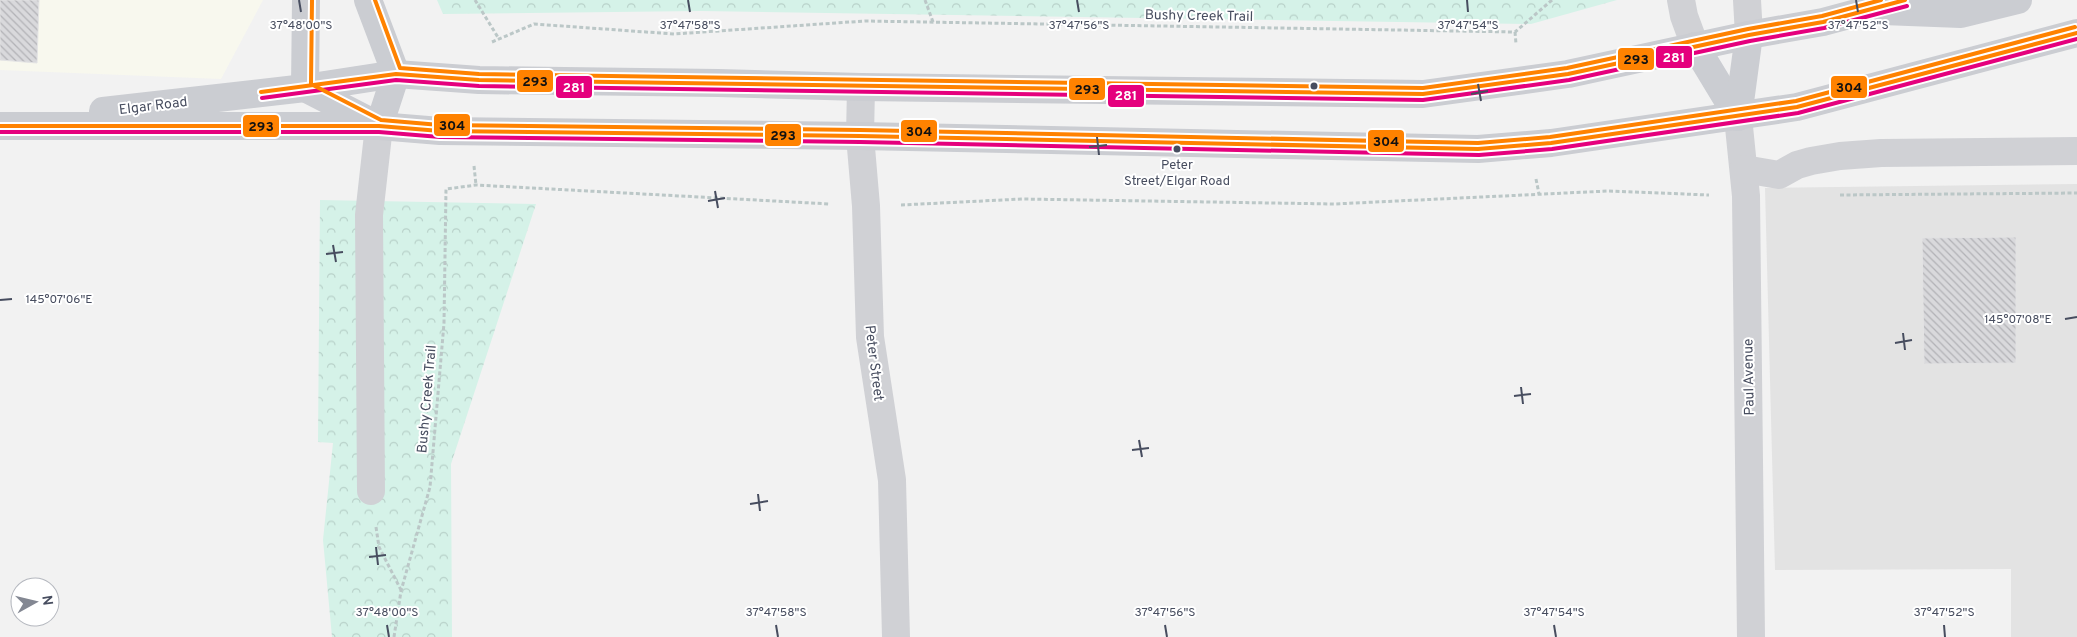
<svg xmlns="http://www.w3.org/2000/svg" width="2077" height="637" viewBox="0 0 2077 637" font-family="Overpass,sans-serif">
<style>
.commercial{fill:#f8f8ee}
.education{fill:#e3e3e3}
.park{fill:url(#park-crowns)}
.pitch{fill:#d5f2e8}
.building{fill:url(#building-back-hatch);stroke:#e3e3e4}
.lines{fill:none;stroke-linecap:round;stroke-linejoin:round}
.path{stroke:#bbc7c7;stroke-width:3;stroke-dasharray:4 2.5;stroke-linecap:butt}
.minor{stroke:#d0d1d5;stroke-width:28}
.major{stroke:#cbcdd2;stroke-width:28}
.bus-1-casing{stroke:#fff;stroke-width:8}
.bus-2-casing{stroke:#fff;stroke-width:8}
.bus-3-casing{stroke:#fff;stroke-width:8}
.bus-1{stroke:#ff8200;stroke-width:4}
.bus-2{stroke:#e5007d;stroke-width:4}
.bus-3{stroke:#ff8200;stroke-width:4}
.ticks{fill:none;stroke:#474d5f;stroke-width:2}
.bus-dot{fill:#474d5f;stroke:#fff;stroke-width:2}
.labels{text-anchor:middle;stroke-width:4;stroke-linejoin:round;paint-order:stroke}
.bus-label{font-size:13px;fill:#474d5f;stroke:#fff}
.street-label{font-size:14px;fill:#474d5f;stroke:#fff}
.ticks-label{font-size:12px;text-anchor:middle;fill:#474d5f;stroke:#fff;stroke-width:4;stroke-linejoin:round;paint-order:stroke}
.line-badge{stroke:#fff;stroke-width:2}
.badge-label{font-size:14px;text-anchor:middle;font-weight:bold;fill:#fff}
.pale-badge-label{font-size:14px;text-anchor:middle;font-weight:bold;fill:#111}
</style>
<defs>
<pattern id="park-crowns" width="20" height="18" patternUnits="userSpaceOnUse" patternTransform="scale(1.25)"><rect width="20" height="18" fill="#d5f2e8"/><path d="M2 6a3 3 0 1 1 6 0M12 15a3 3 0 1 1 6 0" fill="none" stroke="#b8d1c9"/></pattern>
<pattern id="building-back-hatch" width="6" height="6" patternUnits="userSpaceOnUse" patternTransform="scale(1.25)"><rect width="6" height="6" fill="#d9d9dc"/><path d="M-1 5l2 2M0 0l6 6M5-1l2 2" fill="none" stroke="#b2b2b6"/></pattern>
</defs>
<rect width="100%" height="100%" fill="#f2f2f2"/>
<!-- commercial -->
<polygon class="commercial" points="0,0 263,0 221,79 0,70"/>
<!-- education -->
<polygon class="education" points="2077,184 2077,637 2011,637 2011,569 1775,570 1765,188"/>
<!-- park -->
<g class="park">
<polygon points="437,0 1617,0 1531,24 700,11 443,14"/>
<polygon points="320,200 536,204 451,464 452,637 332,637 323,540 333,443 318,442"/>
</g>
<!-- pitch -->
<polygon class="pitch" points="1172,0 1274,0 1187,3"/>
<!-- building -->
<g class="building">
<polygon points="0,0 39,0 37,63 0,60"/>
<polygon points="2016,237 2016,363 1924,364 1922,238"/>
</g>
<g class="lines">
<!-- path -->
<g class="path">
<polyline points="475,0 499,39"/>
<polyline points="925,0 933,22"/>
<polyline points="1515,32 1516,44"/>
<polyline points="492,42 534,24 674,34 865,21 1515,32 1552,0"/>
<polyline points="474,166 476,185"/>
<polyline points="1536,179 1539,194"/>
<polyline points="1840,195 2077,193"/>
<polyline points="901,205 1022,199 1334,204 1608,191 1709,195"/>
<polyline points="376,527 379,547 401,590"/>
<polyline points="394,637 401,591 430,487 444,323 446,189 476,185 830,204"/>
</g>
<!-- minor -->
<g class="minor">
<polyline points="1681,0 1684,16 1695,46"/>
<polyline points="1747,0 1749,35"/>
<polyline points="861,87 860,136 866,206 870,337 892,480 896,637"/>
<polyline points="1738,117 1746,196 1751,637"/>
<polyline points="1744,169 1779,175 1797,165 1811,161 1840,156 1881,153 2077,151"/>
<polyline points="371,491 369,215 379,126"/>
</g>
<!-- major -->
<g class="major">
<polyline points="368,0 396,74 379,126"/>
<polyline points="1883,11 1961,14 2018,0"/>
<polyline points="1695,46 1738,117"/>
<polyline points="305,88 306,0"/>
<polyline points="305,88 375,124"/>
<polyline points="103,111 305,88 396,74 479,80 718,83 861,87 1423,94 1568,74 1749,35 1823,22 1905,0"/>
<polyline points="1738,117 1749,35"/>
<polyline points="0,126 379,126 440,131 860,136 1478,149 1551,143 1797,107 2077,33"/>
</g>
<!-- bus-1 casing -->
<g class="bus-1-casing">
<g id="bus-1">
<polyline points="261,92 396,74 479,80 1423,94 1568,74 1749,35 1823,22 1905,0"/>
<polyline points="0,126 379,126 440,131 860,136 1478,149 1551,143 1797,107 2077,33"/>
</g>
</g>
<!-- bus-2 casing -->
<g class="bus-2-casing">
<g id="bus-2">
<polyline points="262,98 396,80 479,86 1423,100 1569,80 1750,41 1824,28 1907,6"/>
<polyline points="0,132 379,132 440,137 860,142 1479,155 1552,149 1798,113 2077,39"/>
</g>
</g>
<!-- bus-3 casing -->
<g class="bus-3-casing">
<g id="bus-3">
<polyline points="312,0 311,84 381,120 440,125 860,130 1478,143 1550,137 1796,101 2075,27"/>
<polyline points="375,0 400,68 479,74 1423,88 1567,68 1748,29 1822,16 1881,0"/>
</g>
</g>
<!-- bus-1 -->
<use href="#bus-1" class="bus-1"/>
<!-- bus-2 -->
<use href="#bus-2" class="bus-2"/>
<!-- bus-3 -->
<use href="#bus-3" class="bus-3"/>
</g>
<!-- ticks -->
<path class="ticks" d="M299 0 301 12M688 0 690 12M1077 0 1079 12M1467 0 1468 12M1856 0 1858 12M1478 84 1481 101M1471 94 1488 91M1097 137 1099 155M1089 147 1107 145M715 191 718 208M708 201 725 198M333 245 336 262M326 254 343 252M0 300 12 299M2065 319 2077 317M1903 333 1905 350M1895 343 1912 340M1521 387 1523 404M1514 396 1531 394M1139 440 1142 457M1132 450 1149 448M758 494 760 511M750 504 768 501M376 547 378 565M369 557 386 555M387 625 389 637M776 625 778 637M1165 625 1167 637M1554 625 1556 637M1944 625 1945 637"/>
<!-- markers -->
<g class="bus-dot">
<circle cx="1314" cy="86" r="4.5"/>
<circle cx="1177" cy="149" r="4.5"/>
</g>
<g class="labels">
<!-- bus labels -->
<g class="bus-label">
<text x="1177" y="169">Peter<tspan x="1177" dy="16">Street/Elgar Road</tspan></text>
</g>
<!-- street labels -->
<g class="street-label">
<text transform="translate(1199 15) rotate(1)" y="5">Bushy Creek Trail</text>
<text transform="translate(153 105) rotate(-7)" y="5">Elgar Road</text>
<text transform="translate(875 363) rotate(83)" y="5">Peter Street</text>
<text transform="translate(1748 377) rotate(-91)" y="5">Paul Avenue</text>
<text transform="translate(426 399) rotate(-85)" y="5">Bushy Creek Trail</text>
</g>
</g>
<g class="ticks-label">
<text x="301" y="29">37°48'00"S</text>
<text x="690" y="29">37°47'58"S</text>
<text x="1079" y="29">37°47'56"S</text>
<text x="1468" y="29">37°47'54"S</text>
<text x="1858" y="29">37°47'52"S</text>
<text x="59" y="303">145°07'06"E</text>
<text x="2018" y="323">145°07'08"E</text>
<text x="387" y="616">37°48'00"S</text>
<text x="776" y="616">37°47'58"S</text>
<text x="1165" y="616">37°47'56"S</text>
<text x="1554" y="616">37°47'54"S</text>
<text x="1944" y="616">37°47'52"S</text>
</g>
<g class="line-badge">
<rect x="1655" y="45" width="38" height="24" rx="5" fill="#e5007d"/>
<rect x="1617" y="47" width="38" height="24" rx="5" fill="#ff8200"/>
<rect x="516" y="69" width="38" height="24" rx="5" fill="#ff8200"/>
<rect x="1830" y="75" width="38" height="24" rx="5" fill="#ff8200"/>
<rect x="555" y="75" width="38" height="24" rx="5" fill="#e5007d"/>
<rect x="1068" y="77" width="38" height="24" rx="5" fill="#ff8200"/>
<rect x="1107" y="84" width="38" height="24" rx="5" fill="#e5007d"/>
<rect x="433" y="113" width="38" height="24" rx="5" fill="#ff8200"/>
<rect x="242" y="114" width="38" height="24" rx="5" fill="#ff8200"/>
<rect x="900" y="119" width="38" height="24" rx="5" fill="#ff8200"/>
<rect x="764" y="123" width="38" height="24" rx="5" fill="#ff8200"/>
<rect x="1367" y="129" width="38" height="24" rx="5" fill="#ff8200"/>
</g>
<g class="badge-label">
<text x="1674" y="62">281</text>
<text x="574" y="92">281</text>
<text x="1126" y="100">281</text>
</g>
<g class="pale-badge-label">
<text x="1636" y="64">293</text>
<text x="535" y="86">293</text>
<text x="1849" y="92">304</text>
<text x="1087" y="94">293</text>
<text x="452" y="130">304</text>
<text x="261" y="131">293</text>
<text x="919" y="136">304</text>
<text x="783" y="140">293</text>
<text x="1386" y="146">304</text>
</g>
<!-- north arrow -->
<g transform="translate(35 602) rotate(82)"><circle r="24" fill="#ffffff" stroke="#b5b8bf"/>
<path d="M0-4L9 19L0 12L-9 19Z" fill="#838792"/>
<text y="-8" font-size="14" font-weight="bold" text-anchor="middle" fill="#474d5f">N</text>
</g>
</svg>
